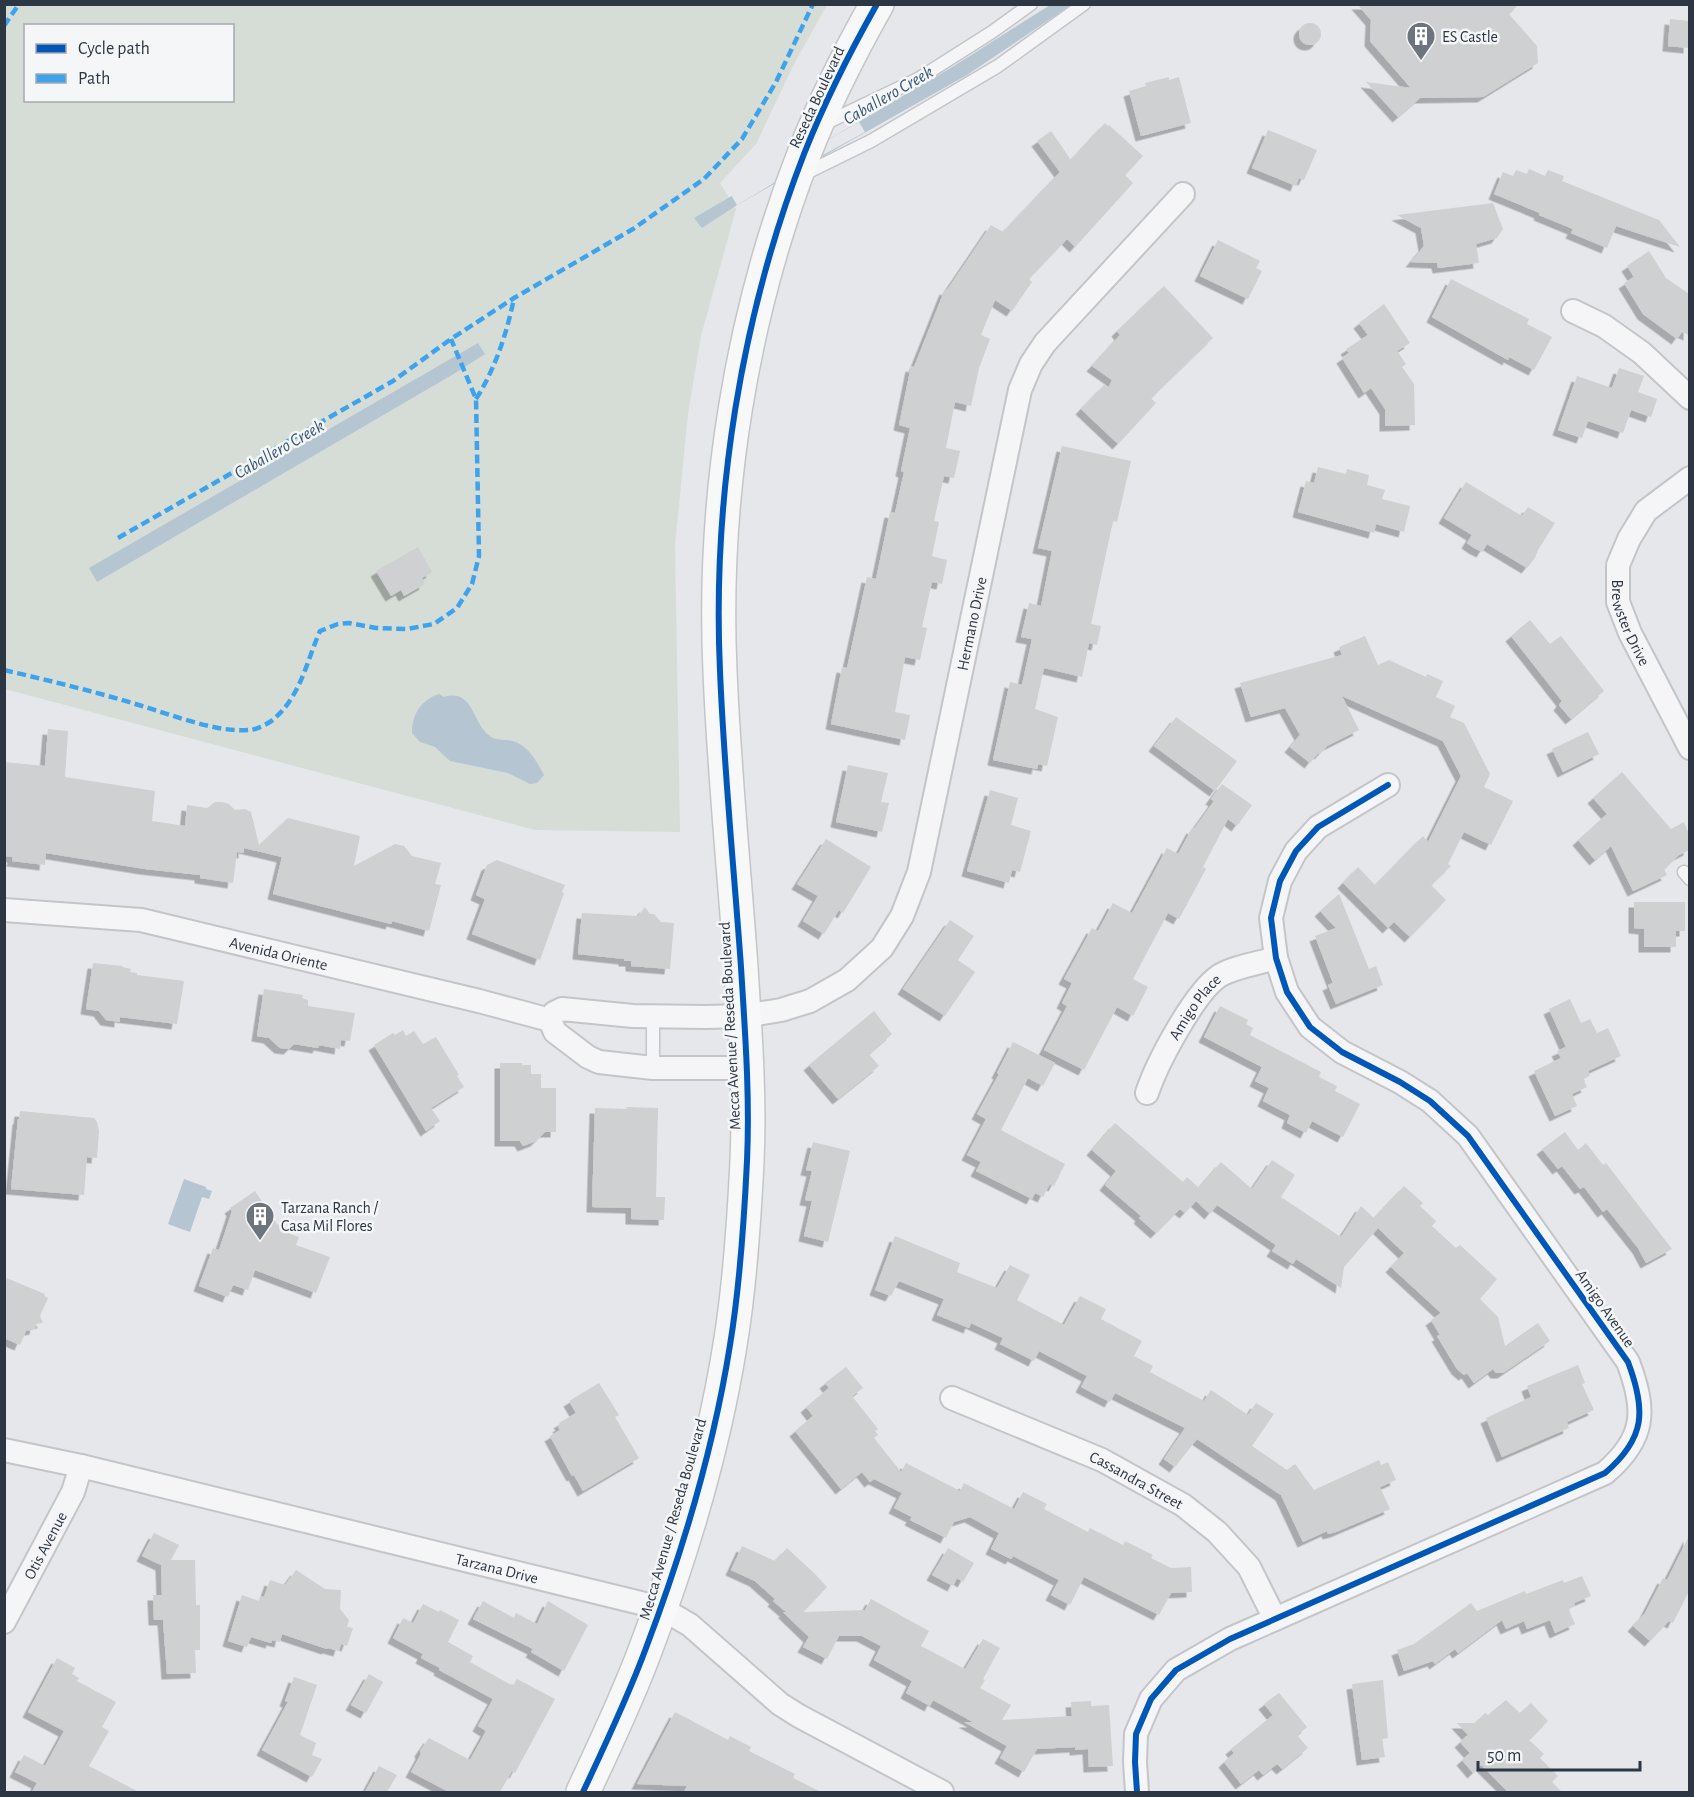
<svg xmlns="http://www.w3.org/2000/svg" width="1694" height="1797" viewBox="0 0 1694 1797" font-family="'Alegreya Sans',sans-serif">
<style>
.green{fill:#d6ddd6;fill-rule:evenodd}
.water{fill:#b6c5d2}
.pier{fill:#e5e7ea}
.building{fill:#ced0d2;filter:url(#shadow)}
.lines{fill:none;stroke-linecap:round;stroke-linejoin:round}
.lane-casing{stroke:#c3c5c8;stroke-width:15}
.street-casing{stroke:#c3c5c8;stroke-width:26}
.secondary-casing{stroke:#c3c5c8;stroke-width:36}
.lane{stroke:#f5f5f7;stroke-width:12}
.street{stroke:#f5f5f7;stroke-width:22}
.secondary{stroke:#f8f8f8;stroke-width:33}
.quiet{stroke:#3ea3ec;stroke-width:4.5;stroke-dasharray:9 4.5;stroke-linecap:butt}
.cycleway-casing{stroke:#f4f6f8;stroke-width:10}
.cycleway{stroke:#0057b8;stroke-width:6}
.labels{text-anchor:middle;stroke-width:5;stroke-linejoin:round;paint-order:stroke}
.poi-label{font-size:16px;fill:#2d3643;stroke:#f4f6f8;text-anchor:start}
.street-label{font-size:16px;fill:#2d3643;stroke:#f4f6f8}
.water-label{font-size:18px;font-style:italic;fill:#395674;stroke:#f4f6f8}
</style>
<defs>
<filter id="shadow"><feDropShadow dx="-5.5" dy="5.5" stdDeviation="0" flood-color="#0004"/></filter>
</defs>
<rect width="100%" height="100%" fill="#e5e7ea"/>
<!-- green -->
<path class="green" d="M4 5H827L794 64 756 144 720 183 736 209 701 336 688 414 675 546 680 832 535 830 5 689ZM26 26H232V100H26Z"/>
<!-- water -->
<g class="water">
<polygon points="1050,5 1071,5 967,75 737,205 702,228 694,218 954,66"/>
<polygon points="478,343 485,354 457,372 97,582 89,568"/>
<path d="M439 694 444 697C474 688 472 724 490 736 496 741 505 739 513 741 528 745 537 762 544 775L537 783 530 784 508 773 450 761 435 747 420 742 412 733C412 714 421 700 439 694Z"/>
<polygon points="184,1179 206,1187 206,1189 212,1191 209,1199 202,1197 190,1232 168,1224"/>
</g>
<!-- pier -->
<polygon class="pier" points="859,122 865,132 799,168 737,205 731,195"/>
<!-- building -->
<g class="building">
<polygon points="1357,4 1519,4 1509,14 1537,46 1538,63 1483,97 1420,98 1398,117 1366,82 1411,88 1370,41 1371,20"/>
<polygon points="1670,19 1689,21 1689,48 1668,46"/>
<circle cx="1310" cy="34" r="11"/>
<polygon points="1169,77 1169,80 1179,77 1191,123 1141,136 1129,91 1146,86 1145,83"/>
<polygon points="1105,123 1108,126 1109,125 1143,156 1125,175 1133,183 1075,247 1067,239 1029,279 1032,282 1012,311 995,300 981,335 990,339 979,368 971,406 955,402 946,448 960,451 954,478 944,476 934,521 939,522 932,556 947,560 942,584 932,582 922,627 927,628 920,660 905,657 895,712 910,715 905,740 831,724 842,667 847,668 867,577 876,579 890,512 895,513 904,472 901,471 910,428 899,425 911,366 914,367 945,289 947,290 991,225 1003,232 1060,172 1037,141 1051,131 1071,160"/>
<polygon points="1268,130 1317,150 1304,180 1299,178 1296,186 1252,168"/>
<polygon points="1529,169 1545,176 1548,170 1564,176 1562,181 1659,220 1680,247 1616,226 1607,248 1571,233 1573,229 1539,215 1540,213 1494,194 1503,172 1513,176 1516,170 1527,174"/>
<polygon points="1493,203 1503,229 1497,238 1476,244 1479,263 1438,268 1437,263 1411,262 1424,246 1421,228 1397,215"/>
<polygon points="1218,240 1260,261 1256,268 1262,271 1248,299 1200,276"/>
<polygon points="1649,251 1666,278 1689,294 1689,335 1682,332 1677,339 1643,314 1624,283 1634,277 1627,266"/>
<polygon points="1451,279 1529,319 1527,324 1552,337 1534,370 1509,357 1508,360 1432,317"/>
<polygon points="1164,286 1213,338 1151,398 1156,403 1118,444 1081,409 1104,385 1109,387 1112,380 1092,366 1120,335 1117,331"/>
<polygon points="1384,304 1410,343 1397,351 1406,364 1402,367 1414,384 1415,425 1385,426 1385,409 1371,388 1364,393 1342,358 1349,353 1346,349 1368,335 1359,323"/>
<polygon points="1619,368 1644,376 1638,392 1657,399 1651,417 1631,410 1623,433 1588,421 1582,438 1558,430 1577,376 1612,388"/>
<polygon points="1062,446 1131,461 1117,522 1113,521 1091,624 1101,626 1097,645 1089,643 1082,677 1044,668 1035,709 1058,717 1047,766 1038,764 1037,769 993,760 1010,682 1022,685 1032,639 1021,637 1029,603 1041,606 1052,551 1038,548"/>
<polygon points="1318,467 1346,474 1347,469 1369,475 1367,485 1385,490 1382,499 1410,506 1404,532 1376,524 1374,533 1298,512 1306,481 1314,483"/>
<polygon points="1466,482 1522,516 1528,507 1555,523 1538,550 1535,558 1527,568 1487,544 1482,552 1474,548 1467,543 1472,535 1444,518"/>
<polygon points="418,547 432,572 422,578 425,584 404,596 401,590 391,596 376,571"/>
<polygon points="1530,620 1550,644 1561,636 1604,691 1571,719 1559,705 1562,701 1511,636"/>
<polygon points="1365,636 1378,665 1389,660 1426,677 1427,674 1443,681 1436,697 1455,706 1450,717 1464,723 1490,774 1484,787 1513,801 1491,845 1464,832 1448,864 1451,866 1431,885 1446,900 1410,937 1394,922 1388,928 1343,883 1358,867 1375,885 1423,836 1428,842 1461,776 1443,741 1342,696 1359,730 1327,746 1320,754 1318,753 1310,763 1290,747 1300,735 1285,708 1251,717 1240,683 1342,655 1339,647"/>
<polygon points="1176,717 1237,761 1215,791 1154,746"/>
<polygon points="48,729 68,731 65,777 155,791 152,821 185,826 187,805 207,808 215,802 222,802 229,804 235,810 245,809 251,812 259,845 288,818 360,836 354,866 395,844 404,846 412,856 441,863 435,884 441,885 429,931 392,921 391,924 273,894 282,857 244,848 244,853 237,852 233,883 200,878 200,875 145,869 46,853 45,865 12,861 13,857 4,856 4,762 45,766"/>
<polygon points="1588,732 1599,754 1563,772 1552,749"/>
<polygon points="848,765 888,773 881,802 889,803 882,832 836,822"/>
<polygon points="1622,772 1671,829 1684,822 1689,834 1689,850 1679,855 1664,869 1667,875 1633,891 1611,846 1595,860 1578,840 1607,814 1593,798"/>
<polygon points="1222,784 1252,805 1237,826 1228,819 1203,867 1206,869 1179,919 1168,913 1133,979 1148,987 1133,1016 1117,1007 1084,1070 1044,1050 1067,1006 1062,1003 1072,983 1064,979 1092,928 1098,931 1113,903 1132,913 1167,848 1178,854 1192,828 1194,829 1214,801 1211,799"/>
<polygon points="990,790 1018,798 1011,825 1031,831 1020,872 1012,870 1009,883 967,871"/>
<polygon points="826,839 871,867 843,913 839,910 824,934 803,921 818,896 797,884"/>
<polygon points="497,860 565,885 562,892 564,893 540,960 472,934 485,899 476,895 487,865"/>
<polygon points="1339,894 1369,969 1376,966 1383,985 1336,1004 1328,985 1333,983 1315,936 1336,928 1320,911"/>
<polygon points="1634,902 1685,902 1685,931 1676,931 1676,947 1644,947 1644,929 1634,928"/>
<polygon points="645,907 650,914 654,914 661,922 674,923 670,969 631,966 631,961 624,961 624,959 578,954 582,913 638,916"/>
<polygon points="950,920 974,936 958,960 975,972 945,1016 903,989"/>
<polygon points="93,963 123,966 122,967 131,969 130,972 137,973 137,975 184,981 177,1024 120,1017 120,1022 106,1020 99,1011 86,1009"/>
<polygon points="264,989 303,995 302,998 308,1000 308,1006 355,1013 350,1041 341,1040 340,1049 319,1045 318,1048 294,1044 289,1049 280,1048 269,1038 257,1036"/>
<polygon points="1570,999 1581,1023 1590,1019 1597,1033 1608,1028 1621,1056 1588,1071 1590,1076 1583,1079 1587,1087 1572,1094 1577,1106 1555,1116 1534,1071 1561,1058 1557,1051 1566,1047 1549,1009"/>
<polygon points="1220,1006 1248,1020 1246,1024 1253,1028 1250,1035 1321,1072 1319,1077 1337,1086 1335,1091 1360,1104 1343,1137 1312,1121 1306,1133 1287,1123 1290,1115 1263,1101 1269,1088 1255,1081 1262,1067 1204,1037"/>
<polygon points="874,1011 892,1034 869,1054 879,1066 838,1099 809,1065"/>
<polygon points="403,1030 406,1036 414,1031 423,1044 436,1037 459,1075 457,1076 464,1087 431,1108 440,1121 426,1131 374,1045 393,1033 395,1035"/>
<polygon points="1013,1042 1055,1063 1043,1086 1028,1078 1001,1130 1065,1164 1054,1186 1050,1184 1043,1197 1035,1193 1032,1199 976,1171 981,1162 967,1155 986,1119 977,1114 999,1074 997,1073"/>
<polygon points="500,1063 522,1063 522,1065 531,1065 531,1074 541,1074 541,1088 556,1088 556,1132 545,1132 536,1141 523,1146 520,1141 500,1141"/>
<polygon points="626,1107 658,1108 656,1197 665,1197 664,1220 631,1219 631,1208 592,1207 595,1108 627,1109"/>
<polygon points="20,1111 94,1118 97,1122 99,1131 97,1158 87,1157 84,1195 11,1189 18,1119 19,1119"/>
<polygon points="1115,1123 1183,1182 1187,1177 1199,1188 1221,1162 1252,1189 1272,1160 1295,1175 1281,1197 1341,1237 1361,1206 1374,1218 1404,1186 1423,1203 1420,1206 1436,1221 1432,1226 1456,1248 1460,1245 1497,1279 1480,1299 1498,1317 1505,1346 1538,1323 1550,1341 1503,1373 1496,1373 1493,1369 1474,1383 1467,1373 1464,1375 1457,1369 1437,1336 1440,1335 1431,1320 1441,1313 1391,1267 1404,1253 1378,1228 1344,1267 1341,1288 1296,1259 1293,1264 1272,1251 1276,1245 1217,1205 1210,1214 1196,1201 1185,1213 1180,1209 1156,1233 1139,1218 1141,1216 1105,1185 1116,1171 1092,1150"/>
<polygon points="1565,1132 1578,1150 1586,1143 1603,1165 1606,1163 1672,1249 1646,1263 1638,1248 1607,1209 1603,1212 1584,1187 1580,1189 1562,1166 1558,1169 1542,1149"/>
<polygon points="813,1142 850,1151 828,1242 804,1236 812,1201 805,1200 812,1171 806,1170"/>
<polygon points="255,1191 277,1224 287,1228 285,1232 299,1237 296,1245 330,1257 316,1293 255,1270 248,1290 233,1285 228,1297 199,1286 213,1248 219,1250 232,1211 230,1208"/>
<polygon points="895,1236 960,1263 957,1272 997,1288 1010,1265 1030,1275 1017,1300 1064,1325 1080,1296 1106,1309 1101,1319 1142,1341 1134,1356 1153,1366 1150,1372 1204,1401 1211,1390 1248,1415 1256,1403 1274,1414 1252,1446 1287,1470 1295,1464 1314,1490 1379,1460 1381,1465 1388,1462 1396,1480 1380,1487 1390,1509 1336,1532 1328,1534 1327,1531 1303,1542 1281,1495 1197,1439 1175,1467 1164,1459 1185,1428 1115,1393 1110,1402 1081,1387 1087,1376 1039,1351 1034,1361 1000,1344 1003,1338 971,1323 969,1328 937,1315 944,1299 899,1281 891,1296 875,1290"/>
<polygon points="4,1277 45,1294 44,1296 48,1298 40,1316 43,1323 36,1324 35,1329 26,1331 20,1345 4,1338"/>
<polygon points="1578,1365 1585,1383 1582,1384 1594,1410 1567,1422 1569,1428 1502,1457 1486,1418 1531,1397 1527,1386"/>
<polygon points="846,1367 863,1388 852,1396 878,1429 875,1431 878,1435 874,1438 901,1472 906,1463 960,1491 964,1483 1014,1509 1023,1492 1047,1504 1044,1509 1088,1532 1090,1528 1123,1545 1125,1541 1153,1555 1151,1558 1171,1568 1191,1567 1192,1592 1171,1593 1159,1615 1084,1577 1070,1605 1051,1595 1059,1580 1013,1556 1011,1559 991,1549 999,1533 970,1517 954,1522 946,1538 910,1520 912,1517 894,1508 902,1493 874,1479 870,1482 862,1472 841,1489 795,1431 813,1416 806,1407 829,1388 825,1383"/>
<polygon points="599,1383 619,1415 615,1417 639,1458 583,1491 574,1475 572,1476 550,1436 560,1430 558,1427 561,1425 559,1423 576,1413 569,1401"/>
<polygon points="154,1533 179,1545 171,1560 195,1560 196,1605 200,1605 200,1650 195,1650 196,1673 167,1674 163,1620 154,1620 153,1595 162,1595 161,1565 142,1556"/>
<polygon points="1689,1536 1689,1591 1673,1623 1669,1621 1650,1641 1633,1626 1645,1613 1663,1578 1667,1580"/>
<polygon points="742,1546 775,1561 787,1548 815,1574 827,1587 803,1612 865,1610 871,1599 929,1631 921,1646 965,1669 983,1639 1000,1648 983,1679 985,1680 980,1688 1011,1705 1002,1720 1072,1716 1071,1702 1091,1701 1091,1706 1109,1705 1113,1766 1089,1767 1088,1749 1075,1750 1075,1747 1037,1749 1024,1772 1000,1758 1007,1746 964,1722 973,1722 933,1700 930,1706 906,1693 912,1681 874,1660 881,1646 862,1636 839,1636 827,1659 803,1647 809,1637 783,1612 786,1612 773,1601 775,1599 755,1581 731,1570"/>
<polygon points="948,1548 974,1563 963,1582 957,1578 953,1586 932,1575"/>
<polygon points="296,1570 325,1589 341,1590 340,1609 349,1620 347,1627 353,1628 347,1646 341,1644 339,1651 328,1648 327,1649 282,1634 280,1642 272,1640 271,1643 251,1637 247,1647 228,1641 242,1595 259,1601 261,1596 264,1597 270,1580 285,1585"/>
<polygon points="1582,1576 1591,1596 1574,1603 1575,1606 1568,1608 1575,1624 1555,1633 1550,1620 1527,1629 1524,1621 1506,1629 1502,1620 1458,1653 1455,1649 1435,1664 1433,1661 1404,1671 1397,1650 1414,1644 1471,1603 1477,1611 1525,1591 1526,1594 1563,1580 1564,1583"/>
<polygon points="483,1601 514,1618 516,1613 537,1624 548,1601 588,1625 564,1671 531,1652 533,1649 473,1619"/>
<polygon points="423,1604 439,1612 440,1610 459,1620 448,1642 473,1656 470,1662 513,1686 517,1679 555,1699 515,1773 512,1771 500,1792 449,1792 411,1772 421,1754 420,1751 429,1738 470,1760 486,1731 478,1726 493,1699 439,1670 440,1668 421,1658 423,1654 393,1638 403,1618 413,1623"/>
<polygon points="57,1658 75,1668 72,1674 79,1678 77,1681 116,1702 102,1727 109,1731 89,1766 139,1792 32,1792 37,1783 15,1772 24,1755 45,1766 64,1731 28,1712"/>
<polygon points="369,1674 383,1682 366,1713 351,1705"/>
<polygon points="294,1677 317,1685 300,1735 316,1743 312,1755 322,1759 312,1777 262,1750 288,1702 285,1701"/>
<polygon points="1383,1680 1388,1738 1382,1739 1385,1757 1362,1760 1352,1684"/>
<polygon points="1279,1693 1307,1727 1297,1735 1308,1748 1282,1769 1277,1764 1263,1775 1259,1770 1241,1784 1224,1762 1234,1753 1231,1749 1273,1715 1264,1704"/>
<polygon points="1506,1700 1520,1713 1531,1703 1548,1721 1529,1740 1544,1754 1540,1758 1558,1776 1552,1782 1562,1792 1508,1792 1481,1765 1473,1773 1462,1760 1470,1753 1460,1742 1468,1735 1457,1723 1475,1723 1485,1713 1488,1715"/>
<polygon points="675,1712 728,1740 730,1736 751,1747 749,1751 795,1774 793,1778 821,1792 684,1792 687,1786 637,1784"/>
<polygon points="379,1766 397,1775 387,1792 365,1792"/>
</g>
<g class="lines">
<!-- lane casing -->
<g class="lane-casing">
<g id="lane">
<polyline points="824,124 918,79 992,32 1031,4"/>
<polyline points="802,175 871,141 998,66 1084,4"/>
<polyline points="1684,872 1690,879"/>
<polyline points="653,1016 653,1068"/>
</g>
</g>
<!-- street casing -->
<g class="street-casing">
<g id="street">
<polyline points="1573,311 1604,326 1642,353 1690,398"/>
<path id="s1" d="M1690 478 1646 511 1629 539 1618 565V602L1630 633 1690 748"/>
<path id="s2" d="M4 910 141 920 479 1001 550 1020"/>
<path id="s3" d="M550 1020 554 1013 562 1009 633 1016 706 1017 744 1016 781 1010 810 1001 847 980 882 948 902 916 919 872 1020 390 1031 364 1045 343 1183 194"/>
<polyline points="550,1020 555,1032 588,1057 599,1062 653,1068 748,1068"/>
<path id="s4" d="M1147 1093C1157 1063 1194 993 1219 976 1233 967 1260 963 1276 958"/>
<path id="s5" d="M952 1398 1102 1460 1183 1505 1217 1532 1249 1567 1275 1619"/>
<path id="s6" d="M4 1450 81 1466 661 1608 690 1625 780 1704 799 1716 942 1792"/>
<path id="s7" d="M4 1622 73 1492 81 1466"/>
<path d="M1137 1792 1135 1762 1136 1734 1151 1699 1176 1670 1230 1639 1605 1473C1646 1438 1646 1410 1628 1362L1468 1136 1430 1101 1400 1082 1342 1052 1310 1027 1287 992 1276 958 1271 918 1280 881 1296 851 1318 827 1388 785"/>
</g>
</g>
<!-- secondary casing -->
<g class="secondary-casing">
<path id="secondary" d="M583 1792C605 1745 628 1697 646 1648 682 1553 714 1446 730 1345 740 1285 744 1223 747 1161 750 1096 745 1032 741 967 734 869 724 770 720 671 712 498 741 316 804 154 824 103 850 52 877 4"/>
</g>
<!-- lane -->
<use href="#lane" class="lane"/>
<!-- street -->
<use href="#street" class="street"/>
<!-- secondary -->
<use href="#secondary" class="secondary"/>
<!-- quiet -->
<g class="quiet">
<polyline points="4,26 19,4"/>
<path d="M476 399C495 369 507 333 514 298"/>
<polyline points="118,538 393,381 451,339 514,298 633,229 704,179 742,139 776,82 813,4"/>
<path d="M4 670C51 681 97 692 142 706 172 715 218 733 249 730 256 730 268 724 274 719 301 695 306 663 320 631L338 624 349 623 376 628 407 629 434 624 457 608 472 584 479 556 476 399 451 339"/>
</g>
<!-- cycleway casing -->
<g class="cycleway-casing">
<g id="cycleway">
<path d="M583 1792C605 1745 628 1697 646 1648 682 1553 714 1446 730 1345 740 1285 744 1223 747 1161 750 1096 745 1032 741 967 734 869 724 770 720 671 712 498 741 316 804 154 824 103 850 52 877 4"/>
<path d="M1137 1792 1135 1762 1136 1734 1151 1699 1176 1670 1230 1639 1605 1473C1646 1438 1646 1410 1628 1362L1468 1136 1430 1101 1400 1082 1342 1052 1310 1027 1287 992 1276 958 1271 918 1280 881 1296 851 1318 827 1388 785"/>
</g>
</g>
<!-- cycleway -->
<use href="#cycleway" class="cycleway"/>
</g>
<!-- icons -->
<defs>
<g id="building-pin" transform="scale(1.5)"><path d="M0 17L-7.5 6A9.5 9.5 0 1 1 7.5 6Z" fill="#6d747d" stroke="#f4f6f8"/><path d="M-4-6H4V6H1V3H-1V6H-4ZM-2.5-4.3h1.7v1.8h-1.7ZM.8-4.3h1.7v1.8H.8ZM-2.5-1h1.7V.8h-1.7ZM.8-1h1.7V.8H.8Z" fill="#fff"/></g>
</defs>
<g fill-rule="evenodd">
<use href="#building-pin" x="1421" y="36"/>
<use href="#building-pin" x="260" y="1216"/>
</g>
<g class="labels">
<!-- poi labels -->
<g class="poi-label">
<text x="1442" y="42">ES Castle</text>
<text x="281" y="1213">Tarzana Ranch /<tspan x="281" dy="18">Casa Mil Flores</tspan></text>
</g>
<!-- street labels -->
<g class="street-label">
<text transform="translate(816 97) rotate(-65)" y="6">Reseda Boulevard</text>
<text dy="6" stroke="none"><textPath href="#s1" startOffset="176">Brewster Drive</textPath></text>
<text dy="6" stroke="none"><textPath href="#s3" startOffset="696">Hermano Drive</textPath></text>
<text dy="6" stroke="none"><textPath href="#s2" startOffset="279">Avenida Oriente</textPath></text>
<text dy="6" stroke="none"><textPath href="#s4" startOffset="99">Amigo Place</textPath></text>
<text transform="translate(729 1026) rotate(-93)" y="6">Mecca Avenue / Reseda Boulevard</text>
<text transform="translate(1606 1308) rotate(55)" y="6">Amigo Avenue</text>
<text dy="6" stroke="none"><textPath href="#s5" startOffset="202">Cassandra Street</textPath></text>
<text transform="translate(672 1519) rotate(-74)" y="6">Mecca Avenue / Reseda Boulevard</text>
<text dy="6" stroke="none"><textPath href="#s7" startOffset="87">Otis Avenue</textPath></text>
<text dy="6" stroke="none"><textPath href="#s6" startOffset="507">Tarzana Drive</textPath></text>
</g>
<!-- water labels -->
<g class="water-label">
<text transform="translate(888 95) rotate(-30)" y="6">Caballero Creek</text>
<text transform="translate(279 449) rotate(-30)" y="6">Caballero Creek</text>
</g>
</g>
<!-- border -->
<rect width="1694" height="1797" fill="none" stroke="#2d3643" stroke-width="12"/>
<!-- legend -->
<rect x="24" y="24" width="210" height="78" fill="#f4f6f8" stroke="#a4a9b0" stroke-width="1.5"/>
<rect x="36" y="44" width="30" height="9" fill="#0057b8" stroke="#a4a9b0" stroke-width="1.5"/>
<text x="78" y="54" font-size="18" fill="#2d3643">Cycle path</text>
<rect x="36" y="74" width="30" height="9" fill="#3ea3ec" stroke="#a4a9b0" stroke-width="1.5"/>
<text x="78" y="84" font-size="18" fill="#2d3643">Path</text>
<!-- scale -->
<path d="M1478 1761v9h162v-9" fill="none" stroke="#2d3643" stroke-width="3"/>
<text x="1487" y="1761" font-size="18" fill="#2d3643" stroke="#f4f6f8" stroke-width="4.5" paint-order="stroke">50 m</text>
</svg>
